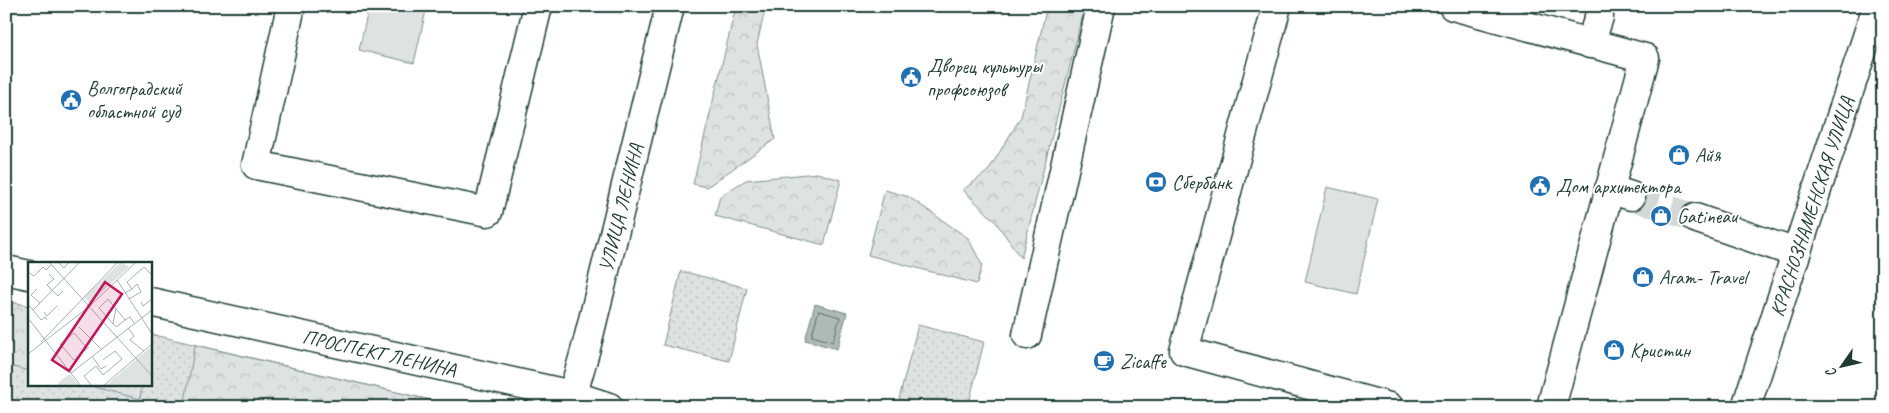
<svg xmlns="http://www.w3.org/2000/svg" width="1889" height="413" viewBox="0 0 1889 413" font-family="Caveat,sans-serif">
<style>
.grass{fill:url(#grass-dots);stroke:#7e908b}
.forest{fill:url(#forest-crowns);stroke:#7e908b}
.garden{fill:#dee3e2;stroke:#7e908b}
.water{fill:#afbab7;stroke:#758883}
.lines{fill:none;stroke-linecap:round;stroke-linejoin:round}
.shore{stroke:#596f68;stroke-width:1}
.minor-tunnel{stroke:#d2d8d6;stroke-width:28;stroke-dasharray:28 14;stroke-linecap:butt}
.minor-casing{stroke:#1f3d34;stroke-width:31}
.major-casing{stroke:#1f3d34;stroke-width:31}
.minor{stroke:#fff;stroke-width:28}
.major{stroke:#fff;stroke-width:28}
.labels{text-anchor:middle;stroke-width:4;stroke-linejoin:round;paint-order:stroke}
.poi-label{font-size:20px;fill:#1f3d34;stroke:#fff;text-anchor:start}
.street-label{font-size:20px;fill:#1f3d34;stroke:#fff}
.inset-road{fill:none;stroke:#a5b1ae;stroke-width:1}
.view{fill:#c2185b;fill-opacity:0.15;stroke:#c2185b;stroke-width:2.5}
.inset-edge{fill:none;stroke:#1f3d34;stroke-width:2.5}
</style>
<defs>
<pattern id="grass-dots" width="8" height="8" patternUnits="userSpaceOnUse" patternTransform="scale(1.25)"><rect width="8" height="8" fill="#dee3e2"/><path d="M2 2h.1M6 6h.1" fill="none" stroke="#bec4c2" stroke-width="1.8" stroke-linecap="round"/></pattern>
<pattern id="forest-crowns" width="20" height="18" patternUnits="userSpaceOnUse" patternTransform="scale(1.25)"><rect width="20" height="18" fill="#dee3e2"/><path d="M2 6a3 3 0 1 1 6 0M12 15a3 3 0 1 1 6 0" fill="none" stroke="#bec4c2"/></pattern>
</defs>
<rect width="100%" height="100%" fill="#fff"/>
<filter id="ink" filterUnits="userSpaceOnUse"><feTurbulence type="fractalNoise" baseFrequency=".02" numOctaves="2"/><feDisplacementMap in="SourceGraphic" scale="10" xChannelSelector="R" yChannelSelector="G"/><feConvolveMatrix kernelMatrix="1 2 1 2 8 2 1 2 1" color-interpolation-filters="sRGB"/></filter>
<g filter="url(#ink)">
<!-- grass -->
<g class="grass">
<polygon points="681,271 747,288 729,361 663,345"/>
<polygon points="6,301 29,306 29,384 150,384 150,334 460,407 6,407"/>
<polygon points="918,325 984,342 968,407 931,407 899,399"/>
</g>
<!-- forest -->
<g class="forest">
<polygon points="736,6 766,6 757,44 775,139 707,187 693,184"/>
<polygon points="1047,6 1085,6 1021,258 995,221 963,190 988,171 1021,117"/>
<polygon points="817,173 841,180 824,245 715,216 720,196 746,180"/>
<polygon points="885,190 909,197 968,238 982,265 977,284 868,255"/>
<polygon points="6,301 29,306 29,371 6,365"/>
<polygon points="195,345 460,407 184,407"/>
<polygon points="83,384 142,384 140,399"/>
</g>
<!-- garden -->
<g class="garden">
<polygon points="369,6 427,6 414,63 359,50"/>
<polygon points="1327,187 1378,199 1356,294 1305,282"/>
</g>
<!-- water -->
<polygon class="water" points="815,304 847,313 837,349 805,340"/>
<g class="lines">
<!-- shore -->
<polygon class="shore" points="819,311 840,317 833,342 812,336"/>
<!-- minor-tunnel -->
<polyline class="minor-tunnel" points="1631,196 1695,218"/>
<!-- minor casing -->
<g class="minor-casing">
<g id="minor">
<polyline points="291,6 256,165 488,212 538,6"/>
<polyline points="1277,6 1184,351 1389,407"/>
<polyline points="1453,6 1645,58 1551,407"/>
<polyline points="1590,44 1599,17"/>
<polyline points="1609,189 1631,196"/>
<polyline points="1695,218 1796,253"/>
<polyline points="1027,335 1101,6"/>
<path id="s1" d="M569 407 586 348 670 6"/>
</g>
</g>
<!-- major casing -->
<g class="major-casing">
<g id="major">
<polyline points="6,270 29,275"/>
<path id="s2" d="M150 302 572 395 609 407"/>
<path id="s3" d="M1746 407 1877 6"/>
</g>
</g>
<!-- minor -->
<use href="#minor" class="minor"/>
<!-- major -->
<use href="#major" class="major"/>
</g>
</g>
<!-- icons -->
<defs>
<g id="civic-disc" transform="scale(1.125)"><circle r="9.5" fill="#1f6fb2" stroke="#fff"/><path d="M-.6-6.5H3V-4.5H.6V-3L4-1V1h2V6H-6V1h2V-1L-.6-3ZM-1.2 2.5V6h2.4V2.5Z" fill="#fff"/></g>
<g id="shop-disc" transform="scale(1.125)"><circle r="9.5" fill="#1f6fb2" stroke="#fff"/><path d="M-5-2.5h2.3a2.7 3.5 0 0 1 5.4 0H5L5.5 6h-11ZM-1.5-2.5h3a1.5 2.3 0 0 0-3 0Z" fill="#fff"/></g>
<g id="bank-disc" transform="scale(1.125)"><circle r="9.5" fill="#1f6fb2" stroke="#fff"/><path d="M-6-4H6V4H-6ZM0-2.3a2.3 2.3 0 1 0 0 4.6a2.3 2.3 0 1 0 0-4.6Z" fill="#fff"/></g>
<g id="cafe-disc" transform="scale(1.125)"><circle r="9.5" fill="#1f6fb2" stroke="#fff"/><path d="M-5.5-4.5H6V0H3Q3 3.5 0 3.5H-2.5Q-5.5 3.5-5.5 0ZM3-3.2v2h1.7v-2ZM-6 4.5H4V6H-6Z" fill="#fff"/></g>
</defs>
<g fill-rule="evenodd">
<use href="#civic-disc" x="911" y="77"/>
<use href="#civic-disc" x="71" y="100"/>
<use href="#shop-disc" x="1679" y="155"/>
<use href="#bank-disc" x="1156" y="182"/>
<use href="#civic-disc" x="1540" y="186"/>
<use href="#shop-disc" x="1661" y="216"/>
<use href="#shop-disc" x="1643" y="277"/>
<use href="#shop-disc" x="1614" y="350"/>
<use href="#cafe-disc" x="1104" y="361"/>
</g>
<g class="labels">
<!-- poi labels -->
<g class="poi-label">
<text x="927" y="73">Дворец культуры<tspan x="927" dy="23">профсоюзов</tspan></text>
<text x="87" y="95">Волгоградский<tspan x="87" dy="23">областной суд</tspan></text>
<text x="1695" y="162">Айя</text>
<text x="1172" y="189">Сбербанк</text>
<text x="1556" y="193">Дом архитектора</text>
<text x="1677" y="223">Gatineau</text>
<text x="1659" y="284">Агат- Travel</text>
<text x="1630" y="357">Кристин</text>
<text x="1120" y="368">Zicaffe</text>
</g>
<!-- street labels -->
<g class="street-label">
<text dy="7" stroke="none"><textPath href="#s3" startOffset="211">КРАСНОЗНАМЕНСКАЯ УЛИЦА</textPath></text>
<text dy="7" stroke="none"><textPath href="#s1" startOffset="206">УЛИЦА ЛЕНИНА</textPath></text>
<text dy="7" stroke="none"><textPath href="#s2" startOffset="235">ПРОСПЕКТ ЛЕНИНА</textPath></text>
</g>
</g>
<!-- overview -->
<g transform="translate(28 262)">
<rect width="124" height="124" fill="#fff"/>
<path d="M93 0 101 5 62 41 56 35ZM124 84V124H77ZM42 112 52 124H29L32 119Z" fill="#dee3e2"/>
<path class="inset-road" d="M21 0 124 114M30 0 36 6 41 0M0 10 6 14 15 5 18 8 23 3M21 12 26 17 19 23 30 34 35 29M89 18 124 72M9 27 3 33 12 41M97 31 104 27 99 20 116 5 124 13M101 37 113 30 109 22 104 27M113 40 115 44 124 37M0 42 13 58 17 55 19 58M88 47 85 61 88 65 97 58M5 48 52 0M16 50 19 54 29 44M0 56 53 124M85 62 71 46 80 37 97 58 102 55 106 61M51 65 73 87M100 66 106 74 102 78 116 89M13 80 90 0M0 92 62 44 108 0M64 94 73 107 78 104M48 96 61 85M49 97 46 98 32 82 46 71 59 86M43 111 124 48M64 124 56 114 68 104 75 113 94 97 87 89 75 98M75 124 124 82"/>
<path class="view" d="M77 20 94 32 41 109 24 98Z"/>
<rect width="124" height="124" class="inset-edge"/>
</g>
<!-- margin -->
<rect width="1889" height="413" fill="none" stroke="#fff" stroke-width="25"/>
<rect x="12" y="12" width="1864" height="388" fill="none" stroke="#1f3d34" stroke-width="2" filter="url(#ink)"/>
<!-- north arrow -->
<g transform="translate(1842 366) rotate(236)" stroke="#ffffff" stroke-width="4" paint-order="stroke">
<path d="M0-4L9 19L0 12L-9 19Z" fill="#1f3d34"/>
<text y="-8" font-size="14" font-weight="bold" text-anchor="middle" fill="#1f3d34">С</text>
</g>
</svg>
